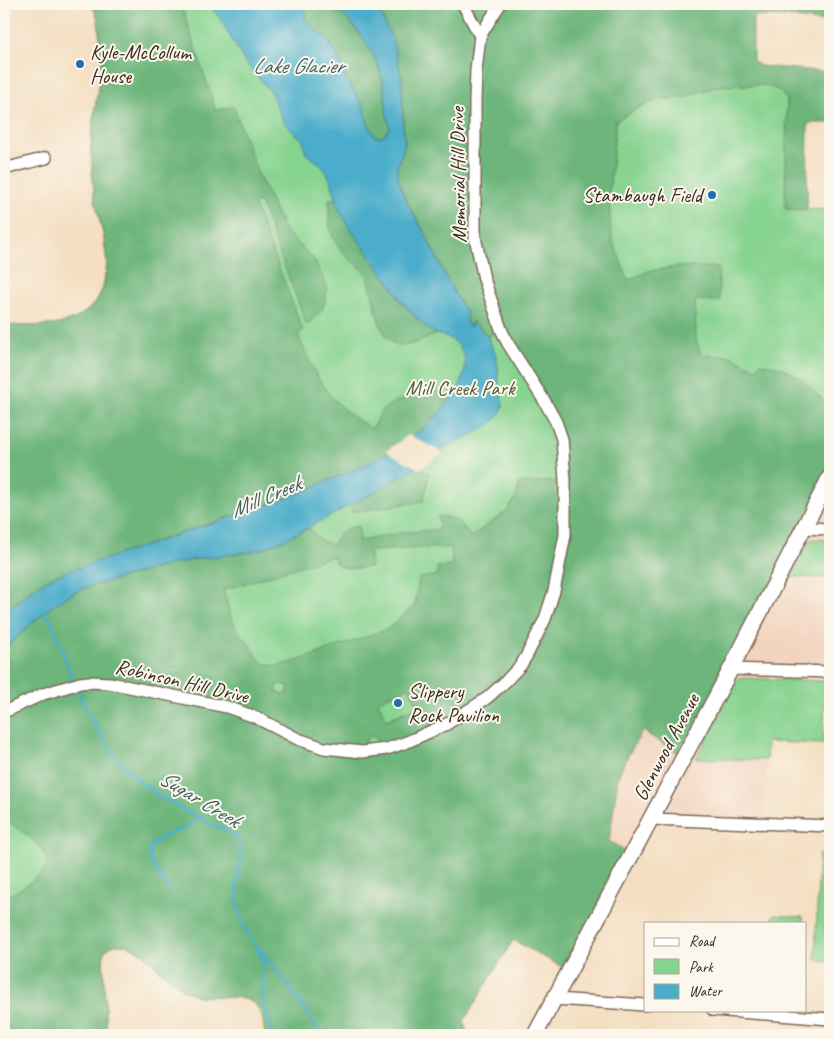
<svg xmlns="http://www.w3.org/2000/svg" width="834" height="1039" viewBox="0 0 834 1039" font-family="Caveat,sans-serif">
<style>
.built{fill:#f3d4bf}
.green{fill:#87d390;stroke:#617e57}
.forest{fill:#6db57a;stroke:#54704c;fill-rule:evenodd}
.water{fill:#4cadcb;stroke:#446c74}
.pier{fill:#f4dfc2}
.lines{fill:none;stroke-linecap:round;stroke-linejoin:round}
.stream{stroke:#4cadcb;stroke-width:3}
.minor-casing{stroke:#7c6957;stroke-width:14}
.major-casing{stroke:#7c6957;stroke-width:18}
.minor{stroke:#fff;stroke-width:11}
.major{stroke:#fff;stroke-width:15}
.poi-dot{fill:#1f6fb2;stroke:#fbf7ec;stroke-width:2}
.labels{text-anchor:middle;stroke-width:4;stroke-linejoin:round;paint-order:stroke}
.poi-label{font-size:21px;fill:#3b2a1e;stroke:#fbf7ec;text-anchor:start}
.street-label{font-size:21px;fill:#3b2a1e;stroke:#fbf7ec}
.park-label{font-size:21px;fill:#525d40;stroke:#fbf7ec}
.water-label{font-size:22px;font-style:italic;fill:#425e63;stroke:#fbf7ec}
</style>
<rect width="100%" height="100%" fill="#fbf7ec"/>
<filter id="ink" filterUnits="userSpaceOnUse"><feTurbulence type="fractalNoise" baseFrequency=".02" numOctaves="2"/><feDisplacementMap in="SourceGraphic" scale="10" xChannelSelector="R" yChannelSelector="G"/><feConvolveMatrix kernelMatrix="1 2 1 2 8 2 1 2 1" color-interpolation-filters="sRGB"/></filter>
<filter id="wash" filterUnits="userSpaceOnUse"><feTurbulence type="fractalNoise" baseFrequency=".0096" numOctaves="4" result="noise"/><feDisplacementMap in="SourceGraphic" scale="20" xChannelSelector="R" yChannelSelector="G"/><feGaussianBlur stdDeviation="1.12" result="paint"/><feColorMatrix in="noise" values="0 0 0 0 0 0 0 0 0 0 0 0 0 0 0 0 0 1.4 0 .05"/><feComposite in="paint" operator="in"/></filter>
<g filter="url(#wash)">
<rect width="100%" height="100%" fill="#f4dfc2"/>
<!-- built -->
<polygon class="built" points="830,477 830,672 770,670 764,823 651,819 632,856 609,841 618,778 621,768 642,730 684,757"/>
<!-- green -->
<g class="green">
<polygon points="92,4 737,4 736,71 799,72 800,209 830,210 830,477 642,731 621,768 618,778 518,931 464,1021 467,1035 265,1035 262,1015 256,1005 247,999 233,997 198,996 184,990 156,967 143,954 128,945 114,945 105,950 103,959 106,1025 109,1035 4,1035 4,325 36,326 59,324 75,319 88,310 97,300 103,288 107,264 104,238 95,201 92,172 91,147 93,120 102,67 98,19"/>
<polygon points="811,539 830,540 830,578 791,577"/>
<polygon points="738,678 826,681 823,744 767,742 766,760 696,758"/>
<polygon points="819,855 830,855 830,961 815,960"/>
<polygon points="773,915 803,917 803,923 773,923"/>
</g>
<!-- forest -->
<g class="forest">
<path d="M92 4H181L216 111 233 106 259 177 286 232 313 258 327 287 326 298 322 310 307 325 260 202 254 204 303 330 298 335C309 362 322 392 346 411 354 418 363 423 372 429 376 422 379 413 385 408 394 400 425 391 437 392 442 393 447 396 452 398L441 411 425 427 391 451 363 466 287 498 169 537 31 590 4 612V325L36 326 59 324 75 319 88 310 97 300 103 288 107 265 104 238 95 201 92 172 91 147 93 120 102 67 98 19Z"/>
<path d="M307 4C314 4 324 2 330 4 340 7 363 38 369 47 375 56 379 68 382 79 386 95 385 112 390 128L382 137 375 136 368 124 365 110 363 105 348 82 341 64 330 43 309 24 305 18V12Z"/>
<path d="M376 4H830V23L790 17 753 16V61L760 66 830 72V123H808L807 210 785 209 787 100 780 91 765 85 717 86 682 98 659 100 638 108 616 121 609 195 610 216 612 239 628 280 649 271 675 267H718L720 301 695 300 696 338 701 355 731 356 756 369 760 363 781 367 800 378 830 406V477L684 757 643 731C633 746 623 761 618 778L609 841 632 856 569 971 513 940 464 1021 467 1035H265L262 1015 256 1005 247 999 233 997 198 996 184 990 156 967 143 954 128 945H114L105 950 103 959 106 1025 109 1035H4V929L5 928 4 923V899C15 892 31 883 40 874 62 853 18 829 4 819V649C27 628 51 603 81 589L172 564 195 559 250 552 298 533 309 528C316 537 322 542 333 545 337 533 344 529 357 526L359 531V541L406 532 439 529 438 516C456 517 462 523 471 537L507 511 516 497 519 483 565 481 562 439 500 329 488 337 482 329 472 322V325L470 326 467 324 466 319 467 313 455 295 423 230 409 206 401 188 398 177 397 167 403 151 405 142 403 125 402 77 392 39ZM427 548H451L452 566 437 567V575L419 578 415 605 388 629 296 661 277 666 265 664 258 659 254 650 240 634 231 618 223 590 333 556C334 558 335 562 337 564 342 570 363 568 371 567L369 551ZM278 684 289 686 287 695 276 692ZM409 687 418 706 386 720 378 701ZM373 736 377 739 378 745 367 746 366 740 369 737Z"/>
<path d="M329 199H336L339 209 392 286 400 301 424 326 436 334C426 339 406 349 395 344 377 336 374 294 368 278 365 270 358 266 352 261 345 255 337 247 333 237 328 226 329 211 329 199Z"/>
<polygon points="417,467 429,474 424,501 352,512 352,505"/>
</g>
<!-- water -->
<path class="water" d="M208 4H307L305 12V18L309 24 330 42 341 64 348 82 363 105 365 110 368 124 375 136 382 137 390 128C385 112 386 95 382 78 376 53 352 17 329 4H376L392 39 402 77 403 125 405 142 403 151 397 167 398 177 401 188 409 206 423 230 455 295 467 313 468 315 466 316 467 324 470 326 472 325V322H473L488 337 496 355 498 366 499 385 503 404 502 410 497 418 487 427 447 447 417 467 375 492 298 533 265 548 250 552 195 559 172 564 81 589C51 603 27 628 4 649V612L41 583 57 575 287 498 363 466 391 451 425 427 441 411 460 386 465 369V360L461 349 456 342 447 337 436 334 424 326 400 300 392 286 349 227 339 209 331 181 326 172 320 164 306 154 303 141 300 137 296 135 290 129 283 121 270 91 249 67 241 56 219 17Z"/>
<!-- pier -->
<polygon class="pier" points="409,435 443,453 419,469 386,451"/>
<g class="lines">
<!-- stream -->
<g class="stream">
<polyline points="46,613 54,628 73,681"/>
<path d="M76 687C94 729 119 770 158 795 182 811 210 822 236 836L238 838 241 856 237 883 238 908 247 932 255 944 262 960 263 971V996L272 1035"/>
<path d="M170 889C163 880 142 856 152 845 158 837 170 834 179 830 187 827 194 824 198 817"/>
<polyline points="258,947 279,973 322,1035"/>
</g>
</g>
</g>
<g filter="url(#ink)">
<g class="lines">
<!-- minor casing -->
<g class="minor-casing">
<g id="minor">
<polyline points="463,4 480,36"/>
<polyline points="4,169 46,158"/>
<polyline points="804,528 830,529"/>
<polyline points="731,669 830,672"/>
<polyline points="4,712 43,694 80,683 89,682 110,683 227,707 255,717 298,739 324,748 362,752 387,749 407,742 447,724 487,698 505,682 521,665 527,655 545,619 554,591 565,535 565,481 562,439 556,422 545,402 507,342 501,329 484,279 475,237 475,101 476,70 480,36 500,4"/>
<polyline points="651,819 830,826"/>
<polyline points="555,999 645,1005"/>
<polyline points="713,1010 830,1019"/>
</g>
</g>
<!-- major casing -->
<g class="major-casing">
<polyline id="major" points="535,1035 724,682 830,477"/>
</g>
<!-- minor -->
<use href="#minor" class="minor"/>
<!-- major -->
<use href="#major" class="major"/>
</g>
</g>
<!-- markers -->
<g class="poi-dot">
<circle cx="80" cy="64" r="5"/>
<circle cx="712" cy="195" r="5"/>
<circle cx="398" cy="703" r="5"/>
</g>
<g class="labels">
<!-- poi labels -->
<g class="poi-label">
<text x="90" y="59">Kyle-McCollum<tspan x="90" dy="24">House</tspan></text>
<text x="702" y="202" text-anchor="end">Stambaugh Field</text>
<text x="408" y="698">Slippery<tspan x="408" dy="24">Rock Pavilion</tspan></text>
</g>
<!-- street labels -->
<g class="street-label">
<text transform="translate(458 175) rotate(-91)" y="7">Memorial Hill Drive</text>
<text transform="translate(182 681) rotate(13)" y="7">Robinson Hill Drive</text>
<text transform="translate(666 747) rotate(-62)" y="7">Glenwood Avenue</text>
</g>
<!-- park labels -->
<g class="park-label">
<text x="460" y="395">Mill Creek Park</text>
</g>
<!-- water labels -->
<g class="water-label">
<text x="298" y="73">Lake Glacier</text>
<text transform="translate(265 496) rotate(-23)" y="8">Mill Creek</text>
<text transform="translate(200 798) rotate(31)" y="8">Sugar Creek</text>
</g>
</g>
<!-- margin -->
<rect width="834" height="1039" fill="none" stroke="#fbf7ec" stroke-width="20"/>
<!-- legend -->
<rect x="644" y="922" width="162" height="90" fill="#fbf7ec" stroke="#aea59a"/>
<rect x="654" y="938" width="25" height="8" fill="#ffffff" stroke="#aea59a"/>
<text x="689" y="946" font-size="15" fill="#3b2a1e">Road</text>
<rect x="654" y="959" width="25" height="15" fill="#87d390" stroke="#aea59a"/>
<text x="689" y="972" font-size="15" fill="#3b2a1e">Park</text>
<rect x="654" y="984" width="25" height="15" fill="#4cadcb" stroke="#aea59a"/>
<text x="689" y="996" font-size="15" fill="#3b2a1e">Water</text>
</svg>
